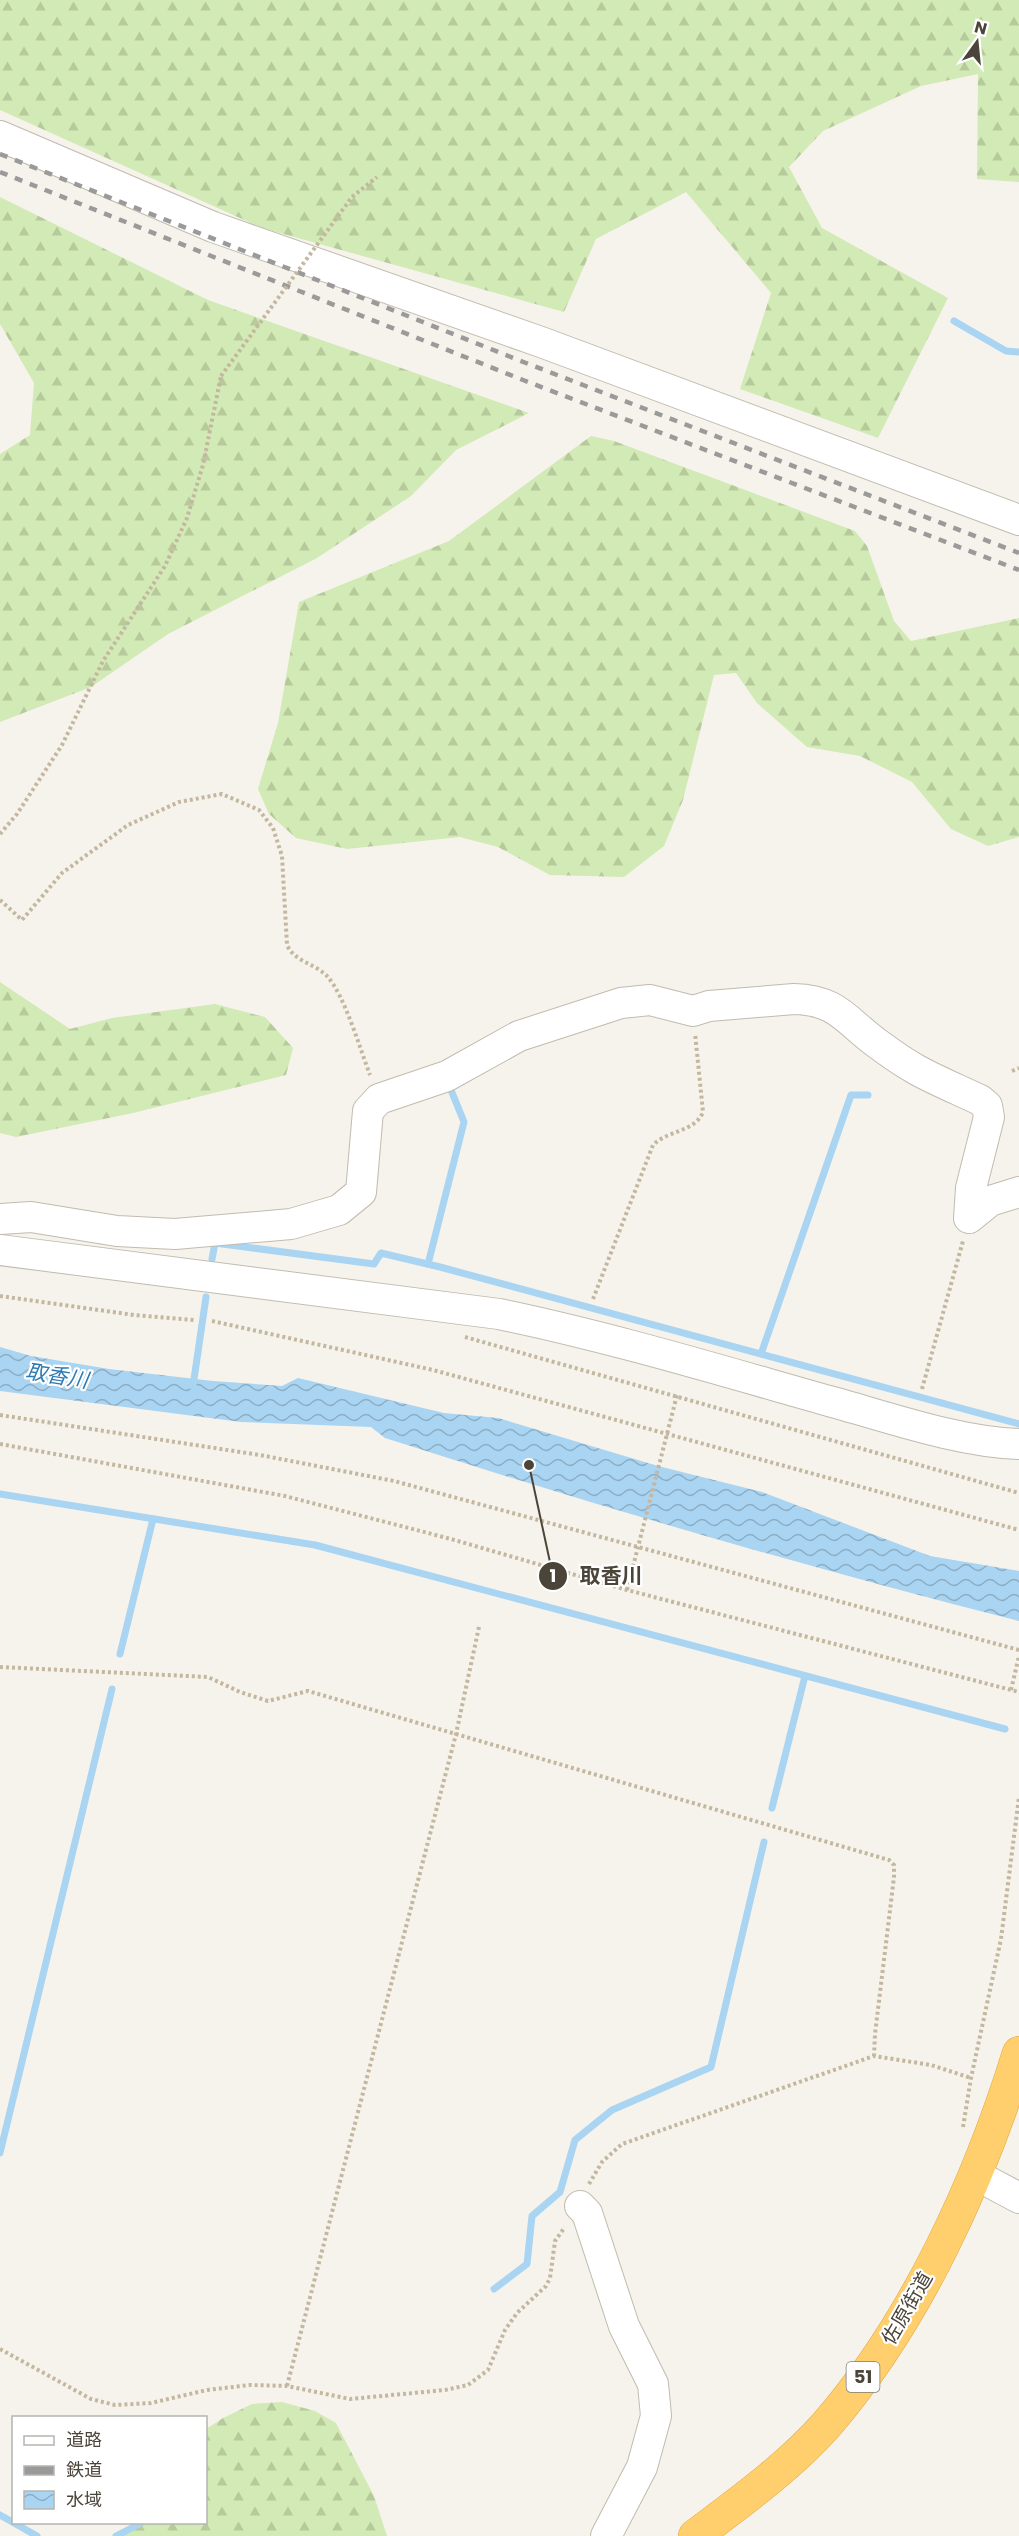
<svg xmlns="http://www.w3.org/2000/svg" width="1019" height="2536" viewBox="0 0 1019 2536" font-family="Poppins,'Noto Sans JP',sans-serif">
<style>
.forest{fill:url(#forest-firs)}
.water{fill:url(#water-waves)}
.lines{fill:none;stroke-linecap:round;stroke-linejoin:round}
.stream{stroke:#a9d4f2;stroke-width:7}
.minor-casing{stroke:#c2bbae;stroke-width:32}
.highway-casing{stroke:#e0a43c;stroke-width:34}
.path{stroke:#c4b79f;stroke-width:4;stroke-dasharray:3 3;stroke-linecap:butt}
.minor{stroke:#fff;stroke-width:30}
.highway{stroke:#ffcf6e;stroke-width:33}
.rail{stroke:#9a9a9a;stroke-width:4.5;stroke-dasharray:8 8;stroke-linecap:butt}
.path-bridge{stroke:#c4b79f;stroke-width:4;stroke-dasharray:3 3;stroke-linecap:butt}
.labels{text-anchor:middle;stroke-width:4.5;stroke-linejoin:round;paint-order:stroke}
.shield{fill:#fff;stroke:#817c74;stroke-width:1.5}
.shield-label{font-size:18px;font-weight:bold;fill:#4b4439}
.street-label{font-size:20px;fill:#4b4439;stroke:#fff}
.water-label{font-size:21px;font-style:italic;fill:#2e7ab2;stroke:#fff}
.leader{fill:none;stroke:#4b4439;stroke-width:2}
.callout-dot{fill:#4b4439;stroke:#fff;stroke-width:2}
.mark-label{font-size:18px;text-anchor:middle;font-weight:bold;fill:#fff}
.callout-label{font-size:21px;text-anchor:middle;font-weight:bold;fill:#4b4439;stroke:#fff;stroke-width:4.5;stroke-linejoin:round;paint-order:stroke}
</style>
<defs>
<pattern id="forest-firs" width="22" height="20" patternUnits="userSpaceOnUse" patternTransform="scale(1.5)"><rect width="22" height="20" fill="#d2eab5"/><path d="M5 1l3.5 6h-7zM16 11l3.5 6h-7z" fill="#b6ca9c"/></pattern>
<pattern id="water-waves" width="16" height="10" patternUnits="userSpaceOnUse" patternTransform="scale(1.5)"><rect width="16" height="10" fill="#a9d4f2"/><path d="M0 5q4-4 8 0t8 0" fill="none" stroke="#8caec5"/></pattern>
</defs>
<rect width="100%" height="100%" fill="#f6f3ec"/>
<!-- forest -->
<g class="forest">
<polygon points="0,0 1019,0 1019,182 977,179 978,74 921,86 823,131 789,167 822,228 948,298 878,438 740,389 771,293 686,192 596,239 564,312 262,228 0,110"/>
<polygon points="0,197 208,300 529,413 456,450 411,496 317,558 168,634 91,687 0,722 0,454 30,435 34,383 0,324"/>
<polygon points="591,436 614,441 855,531 867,546 894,621 911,641 1019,618 1019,837 988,846 951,829 912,782 860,756 807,747 757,703 736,673 714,675 683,800 664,846 624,877 550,875 498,847 460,837 347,849 296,838 269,814 258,789 278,723 299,602 449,541"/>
<polygon points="0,982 70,1029 112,1018 215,1004 265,1017 293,1048 286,1075 133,1113 16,1137 0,1133"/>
<polygon points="282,2402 315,2411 336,2423 374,2496 387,2536 123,2536 133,2523 206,2522 206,2429 223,2418 252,2404"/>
</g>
<!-- water -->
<path class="water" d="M0 1347 31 1356 109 1369 213 1381 282 1386 298 1378 444 1413 498 1418 658 1466 762 1492 930 1556 1019 1571V1621C805 1567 594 1505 385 1438L371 1427 241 1422 0 1391Z"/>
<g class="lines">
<!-- stream -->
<g class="stream">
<polyline points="954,321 1006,351 1019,352"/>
<polyline points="212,1259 215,1243 374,1264 381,1253 440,1267 1019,1424"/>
<polyline points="428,1264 464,1122 449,1085"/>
<polyline points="761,1354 851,1095 868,1095"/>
<polyline points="193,1386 206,1297"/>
<polyline points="0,1494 315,1545 1005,1729"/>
<polyline points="120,1654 153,1519"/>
<polyline points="772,1808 805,1676"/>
<polyline points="0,2153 112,1689"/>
<polyline points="494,2289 527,2264 532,2216 560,2192 575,2140 612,2110 711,2067 764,1842"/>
<polyline points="0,2515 37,2536"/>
<polyline points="116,2536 143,2522"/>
</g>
<!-- minor casing -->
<g class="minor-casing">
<g id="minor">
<polyline points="0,136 213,227 541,342 1019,520"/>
<path d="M0 1219 31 1217 117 1231 175 1234 291 1224 339 1210 361 1192 368 1111 379 1099 447 1076 519 1036 621 1003 650 1000 693 1011 709 1006 794 999C838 1000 846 1021 878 1044 890 1053 903 1062 917 1070 937 1081 959 1090 980 1100L987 1106 989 1117 971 1188 969 1218 990 1201 1019 1192"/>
<path d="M0 1250 499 1314C610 1337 719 1370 829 1401 888 1417 958 1442 1019 1444"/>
<polyline points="976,2175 1019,2198"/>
<polyline points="580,2206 587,2213 624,2326 653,2384 656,2416 642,2467 606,2536"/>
</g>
</g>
<!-- highway casing -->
<g class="highway-casing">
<path id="highway" d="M695 2536C740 2502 789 2467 827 2424 916 2321 979 2182 1019 2053"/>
</g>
<!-- path -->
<g class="path">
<polyline points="0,834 17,814 62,745 103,661 165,566 187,518 203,465 221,376"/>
<path d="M0 900 22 920 62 873 128 825 179 802 222 794 259 810 273 828 282 856 287 945C295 962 314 963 327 976 345 996 360 1049 370 1075"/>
<polyline points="1012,1071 1019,1068"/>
<polyline points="0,1296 134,1315 194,1320"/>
<path d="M593 1299 653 1145C668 1130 695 1132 703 1112L695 1033"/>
<polyline points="212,1321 433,1370 1019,1530"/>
<polyline points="465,1337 1019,1493"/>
<polyline points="922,1389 963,1241"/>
<polyline points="0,1415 260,1455 394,1481 1019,1650"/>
<polyline points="0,1444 285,1496 451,1539 627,1590 1019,1692"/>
<polyline points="627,1590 677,1395"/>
<polyline points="0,1667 208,1677 240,1692 268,1701 308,1691 889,1860 894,1865 894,1877 875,2034 874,2056"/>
<polyline points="1011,1690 1019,1656"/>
<polyline points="963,2127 971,2078 1001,1939 1019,1797"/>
<polyline points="589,2184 602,2162 622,2144 874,2056 931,2065 971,2078"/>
<polyline points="0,2349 91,2399 115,2405 151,2403 207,2390 250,2385 287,2386 350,2399 445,2390 468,2385 488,2370 505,2330 517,2313 546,2286 550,2278 555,2241 565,2227"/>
<polyline points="287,2386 456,1734 479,1627"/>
</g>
<!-- minor -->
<use href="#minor" class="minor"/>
<!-- highway -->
<use href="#highway" class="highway"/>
<!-- rail -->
<g class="rail">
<polyline points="0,154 526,363 1019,553"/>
<polyline points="0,172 523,380 1019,570"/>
</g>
<!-- path-bridge -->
<polyline class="path-bridge" points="221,376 352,197 377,177"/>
</g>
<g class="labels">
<!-- shield labels -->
<rect class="shield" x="846.5" y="2362" width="33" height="30" rx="4.5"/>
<g class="shield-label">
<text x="863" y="2383">51</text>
</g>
<!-- street labels -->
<g class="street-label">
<text transform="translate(907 2308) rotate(-60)" y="7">佐原街道</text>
</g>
<!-- water labels -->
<g class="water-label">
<text transform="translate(57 1376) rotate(9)" y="7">取香川</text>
</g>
</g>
<!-- callouts -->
<path class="leader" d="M529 1465L553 1576"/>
<g class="callout-dot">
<circle cx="529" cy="1465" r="6"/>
<circle cx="553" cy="1576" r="15"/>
</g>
<g class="mark-label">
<text x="553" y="1582">1</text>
</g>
<g class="callout-label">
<text x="611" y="1583">取香川</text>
</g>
<!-- legend -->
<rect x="12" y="2416" width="195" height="108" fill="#ffffff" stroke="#b7b4b0" stroke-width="1.5"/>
<rect x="24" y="2436" width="30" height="9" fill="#ffffff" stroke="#b7b4b0" stroke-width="1.5"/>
<text x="66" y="2446" font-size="18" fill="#4b4439">道路</text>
<rect x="24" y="2466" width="30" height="9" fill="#9a9a9a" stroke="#b7b4b0" stroke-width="1.5"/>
<text x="66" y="2476" font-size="18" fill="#4b4439">鉄道</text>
<rect x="24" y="2491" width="30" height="18" fill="url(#water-waves)" stroke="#b7b4b0" stroke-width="1.5"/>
<text x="66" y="2506" font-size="18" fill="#4b4439">水域</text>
<!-- north arrow -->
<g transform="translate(977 42) rotate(15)" stroke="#ffffff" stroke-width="4.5" paint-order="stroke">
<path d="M0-4.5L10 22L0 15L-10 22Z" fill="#4b4439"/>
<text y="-9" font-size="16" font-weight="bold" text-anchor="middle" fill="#4b4439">N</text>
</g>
</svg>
